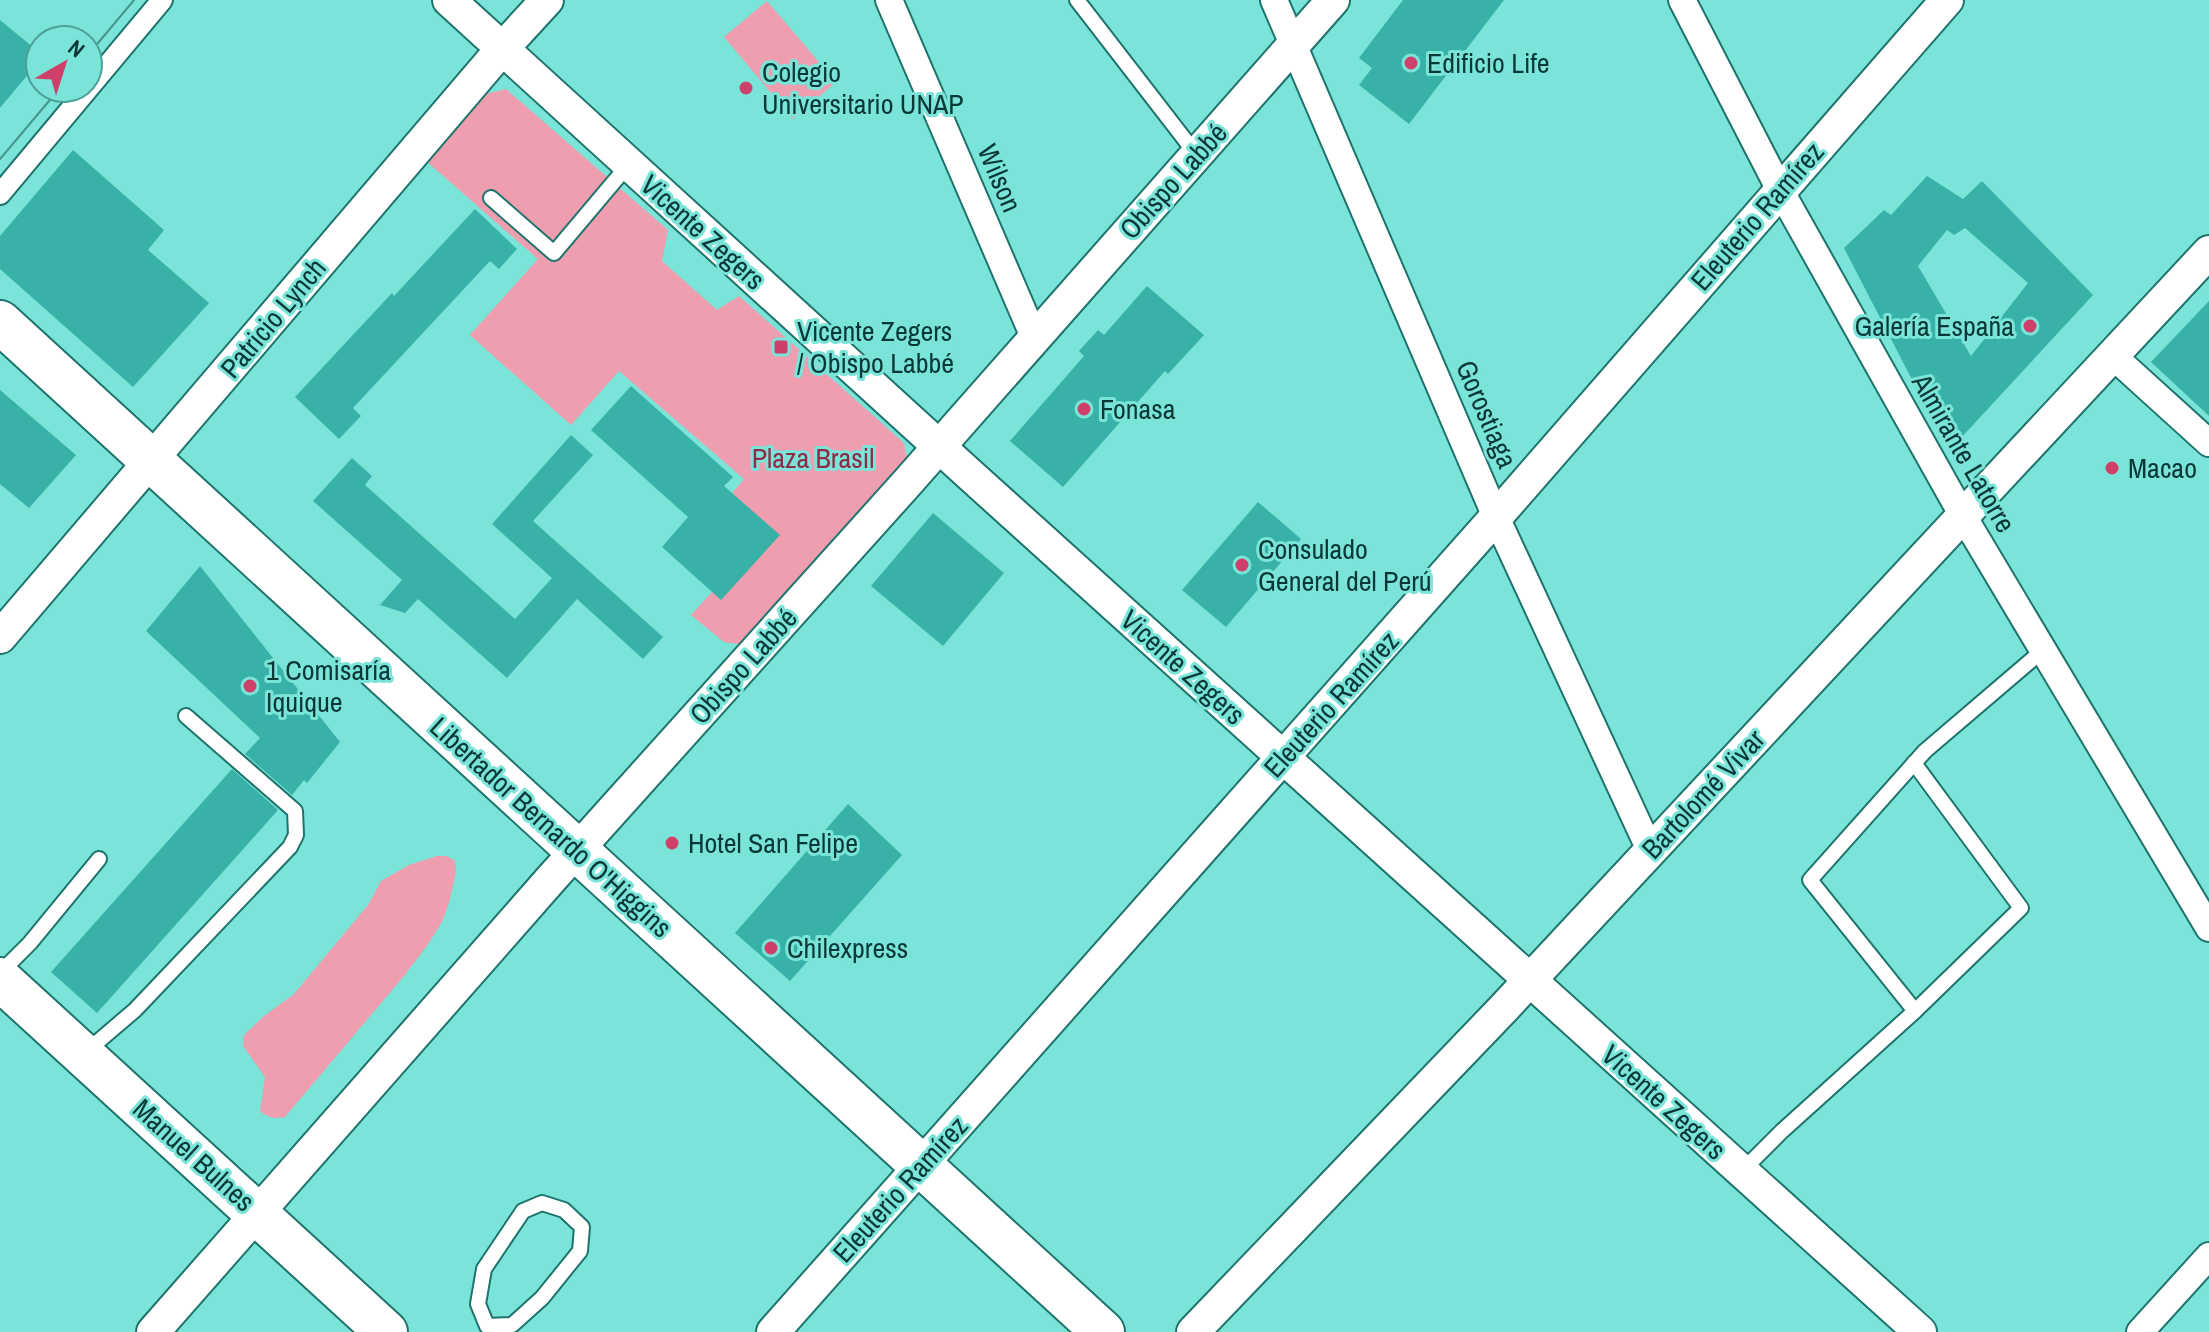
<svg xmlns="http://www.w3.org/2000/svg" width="2209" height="1332" viewBox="0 0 2209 1332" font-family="'Archivo Narrow',sans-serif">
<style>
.green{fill:#ee9eae}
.building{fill:#38b2a8;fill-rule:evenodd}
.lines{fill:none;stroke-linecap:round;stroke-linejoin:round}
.service-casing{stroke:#1e746d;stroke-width:18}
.pedestrian-casing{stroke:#1e746d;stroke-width:24}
.minor-casing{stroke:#1e746d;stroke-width:30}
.tertiary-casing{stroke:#1e746d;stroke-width:36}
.primary-casing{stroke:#1e746d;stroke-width:46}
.service{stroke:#fff;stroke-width:14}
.pedestrian{stroke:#fff;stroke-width:20}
.minor{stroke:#fff;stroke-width:26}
.tertiary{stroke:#fff;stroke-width:32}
.primary{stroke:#fff;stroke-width:42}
.tram{stroke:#46948d;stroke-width:2}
.poi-dot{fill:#ce4069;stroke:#7be4d9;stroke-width:3}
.labels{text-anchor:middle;stroke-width:6;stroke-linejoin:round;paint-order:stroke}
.poi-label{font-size:28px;fill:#093936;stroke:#7be4d9;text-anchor:start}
.street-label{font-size:28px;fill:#093936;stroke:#7be4d9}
.park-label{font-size:28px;fill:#8f2a47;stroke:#7be4d9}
</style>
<rect width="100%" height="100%" fill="#7be4d9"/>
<!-- green -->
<g class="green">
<polygon points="767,1 836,82 793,119 724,37"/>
<polygon points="506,89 668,230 662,261 717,310 739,296 904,443 907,458 750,646 724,642 691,615 712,592 779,535 732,493 744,479 619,371 571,425 470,335 538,259 425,160 485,94"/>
<path d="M437 856H447L455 861 456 872 449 903 442 922 426 947 404 976 285 1117C274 1119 268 1118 260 1111L265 1077 243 1046 244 1035 264 1016 294 994 368 905 381 881 409 865Z"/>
</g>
<!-- building -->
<g class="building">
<polygon points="1403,0 1504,0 1409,124 1359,85 1372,68 1359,58"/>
<polygon points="0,20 40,53 40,60 0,108"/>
<polygon points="73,150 164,230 148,250 209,303 133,387 0,269 0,236"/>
<path d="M1927 176 1963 199 1982 181 2093 295 1960 439 1919 402 1922 399 1844 248 1884 210 1891 215ZM1965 228 2028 283 1971 356 1918 266 1947 230 1954 235Z"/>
<polygon points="475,209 517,249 499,269 490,261 353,408 361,416 339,439 295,397 392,293 394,296"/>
<polygon points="1147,286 1204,335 1168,374 1165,371 1063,487 1010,441 1084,356 1079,351 1098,330 1104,335"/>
<polygon points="2209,301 2209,416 2151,362"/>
<polygon points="631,386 733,477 724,486 780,535 721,600 662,547 688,517 591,430"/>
<polygon points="0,390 76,455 29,508 0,484"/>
<polygon points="571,435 593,455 533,521 663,637 643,659 577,599 507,678 418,599 405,613 380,605 402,580 313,501 352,458 372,476 365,485 515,619 552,578 492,524"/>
<polygon points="1258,502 1301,539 1226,627 1182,590"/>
<polygon points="933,513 1004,573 943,646 871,586"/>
<polygon points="200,566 340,742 307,783 304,780 292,795 245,754 260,738 146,631"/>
<polygon points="232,769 278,810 97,1013 51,972"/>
<polygon points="848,804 902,855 790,981 735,933"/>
</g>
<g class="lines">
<!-- service casing -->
<g class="service-casing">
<g id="service">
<polyline points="1077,0 1196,154"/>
<polyline points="491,198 554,253 629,164"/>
<polyline points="0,973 30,943 99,859"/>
<polyline points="1915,1011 1810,880 1925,751 2042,651"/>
<polyline points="87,1051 135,1010 290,847 296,835 295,811 186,716"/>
<polyline points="1742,1171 1782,1131 1915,1011 2021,908 1914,763"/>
<polygon points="542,1203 564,1210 582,1227 580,1251 542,1298 512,1325 487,1326 478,1304 484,1269 523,1211"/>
</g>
</g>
<!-- pedestrian casing -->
<g class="pedestrian-casing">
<polyline id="pedestrian" points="0,194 162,0"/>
</g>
<!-- minor casing -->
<g class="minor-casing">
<g id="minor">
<polyline points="889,0 1034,337"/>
<polyline points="1274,0 1496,517 1650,850"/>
<polyline points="1682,0 1780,190 1963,516 2209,928"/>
<polyline points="2113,356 2209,443"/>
<polyline points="2140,1332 2209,1256"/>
</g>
</g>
<!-- tertiary casing -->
<g class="tertiary-casing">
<g id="tertiary">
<polyline points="449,0 967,472 1920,1332"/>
<polyline points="0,637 502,49 547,0"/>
<polyline points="153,1332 551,879 907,483 1333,0"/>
<polyline points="773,1332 1496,517 1947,0"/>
<polyline points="1193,1332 1502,1010 2209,252"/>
</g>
</g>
<!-- primary casing -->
<g class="primary-casing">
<g id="primary">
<polyline points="0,322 1103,1332"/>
<polyline points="0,979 386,1332"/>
</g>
</g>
<!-- service -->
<use href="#service" class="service"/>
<!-- pedestrian -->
<use href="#pedestrian" class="pedestrian"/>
<!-- minor -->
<use href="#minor" class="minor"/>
<!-- tertiary -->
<use href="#tertiary" class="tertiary"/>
<!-- primary -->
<use href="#primary" class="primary"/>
<!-- tram -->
<g class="tram">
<polyline points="88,55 134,0"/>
<polyline points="0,159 60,88"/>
</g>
</g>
<!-- markers -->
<g class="poi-dot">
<circle cx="1411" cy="63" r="8"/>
<circle cx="746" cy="88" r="8"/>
<circle cx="2030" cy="326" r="8"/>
<rect x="773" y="339" width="16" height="16" rx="4"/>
<circle cx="1084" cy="409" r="8"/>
<circle cx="2112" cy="468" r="8"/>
<circle cx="1242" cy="565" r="8"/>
<circle cx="250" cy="686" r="8"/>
<circle cx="672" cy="843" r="8"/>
<circle cx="771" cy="948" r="8"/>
</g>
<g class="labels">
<!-- poi labels -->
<g class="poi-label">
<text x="1427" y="73">Edificio Life</text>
<text x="762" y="82">Colegio<tspan x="762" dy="32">Universitario UNAP</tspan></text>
<text x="2014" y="336" text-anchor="end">Galería España</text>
<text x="797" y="341">Vicente Zegers<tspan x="797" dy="32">/ Obispo Labbé</tspan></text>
<text x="1100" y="419">Fonasa</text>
<text x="2128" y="478">Macao</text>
<text x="1258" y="559">Consulado<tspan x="1258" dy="32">General del Perú</tspan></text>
<text x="266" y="680">1 Comisaría<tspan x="266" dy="32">Iquique</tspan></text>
<text x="688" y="853">Hotel San Felipe</text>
<text x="787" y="958">Chilexpress</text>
</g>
<!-- street labels -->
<g class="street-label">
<text transform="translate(1000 178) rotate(67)" y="10">Wilson</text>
<text transform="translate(1173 181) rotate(-48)" y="10">Obispo Labbé</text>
<text transform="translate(1757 216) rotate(-49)" y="10">Eleuterio Ramírez</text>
<text transform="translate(703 232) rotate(42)" y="10">Vicente Zegers</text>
<text transform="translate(273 318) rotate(-50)" y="10">Patricio Lynch</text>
<text transform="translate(1487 414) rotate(67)" y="10">Gorostiaga</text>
<text transform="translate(1964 453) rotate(60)" y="10">Almirante Latorre</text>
<text transform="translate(743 666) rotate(-48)" y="10">Obispo Labbé</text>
<text transform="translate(1183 667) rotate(42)" y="10">Vicente Zegers</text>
<text transform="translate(1331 704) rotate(-48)" y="10">Eleuterio Ramírez</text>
<text transform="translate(1703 794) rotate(-47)" y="10">Bartolomé Vivar</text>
<text transform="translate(551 827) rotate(42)" y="10">Libertador Bernardo O'Higgins</text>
<text transform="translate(1664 1102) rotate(42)" y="10">Vicente Zegers</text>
<text transform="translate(194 1155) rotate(42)" y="10">Manuel Bulnes</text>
<text transform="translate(900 1189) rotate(-48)" y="10">Eleuterio Ramírez</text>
</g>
<!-- park labels -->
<g class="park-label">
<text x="813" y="468">Plaza Brasil</text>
</g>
</g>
<!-- north arrow -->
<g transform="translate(64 64) rotate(39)"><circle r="38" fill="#7be4d9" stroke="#4da098" stroke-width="2"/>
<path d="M0-6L14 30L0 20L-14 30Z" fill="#ce4069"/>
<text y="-12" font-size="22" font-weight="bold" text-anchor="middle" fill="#093936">N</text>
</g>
</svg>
